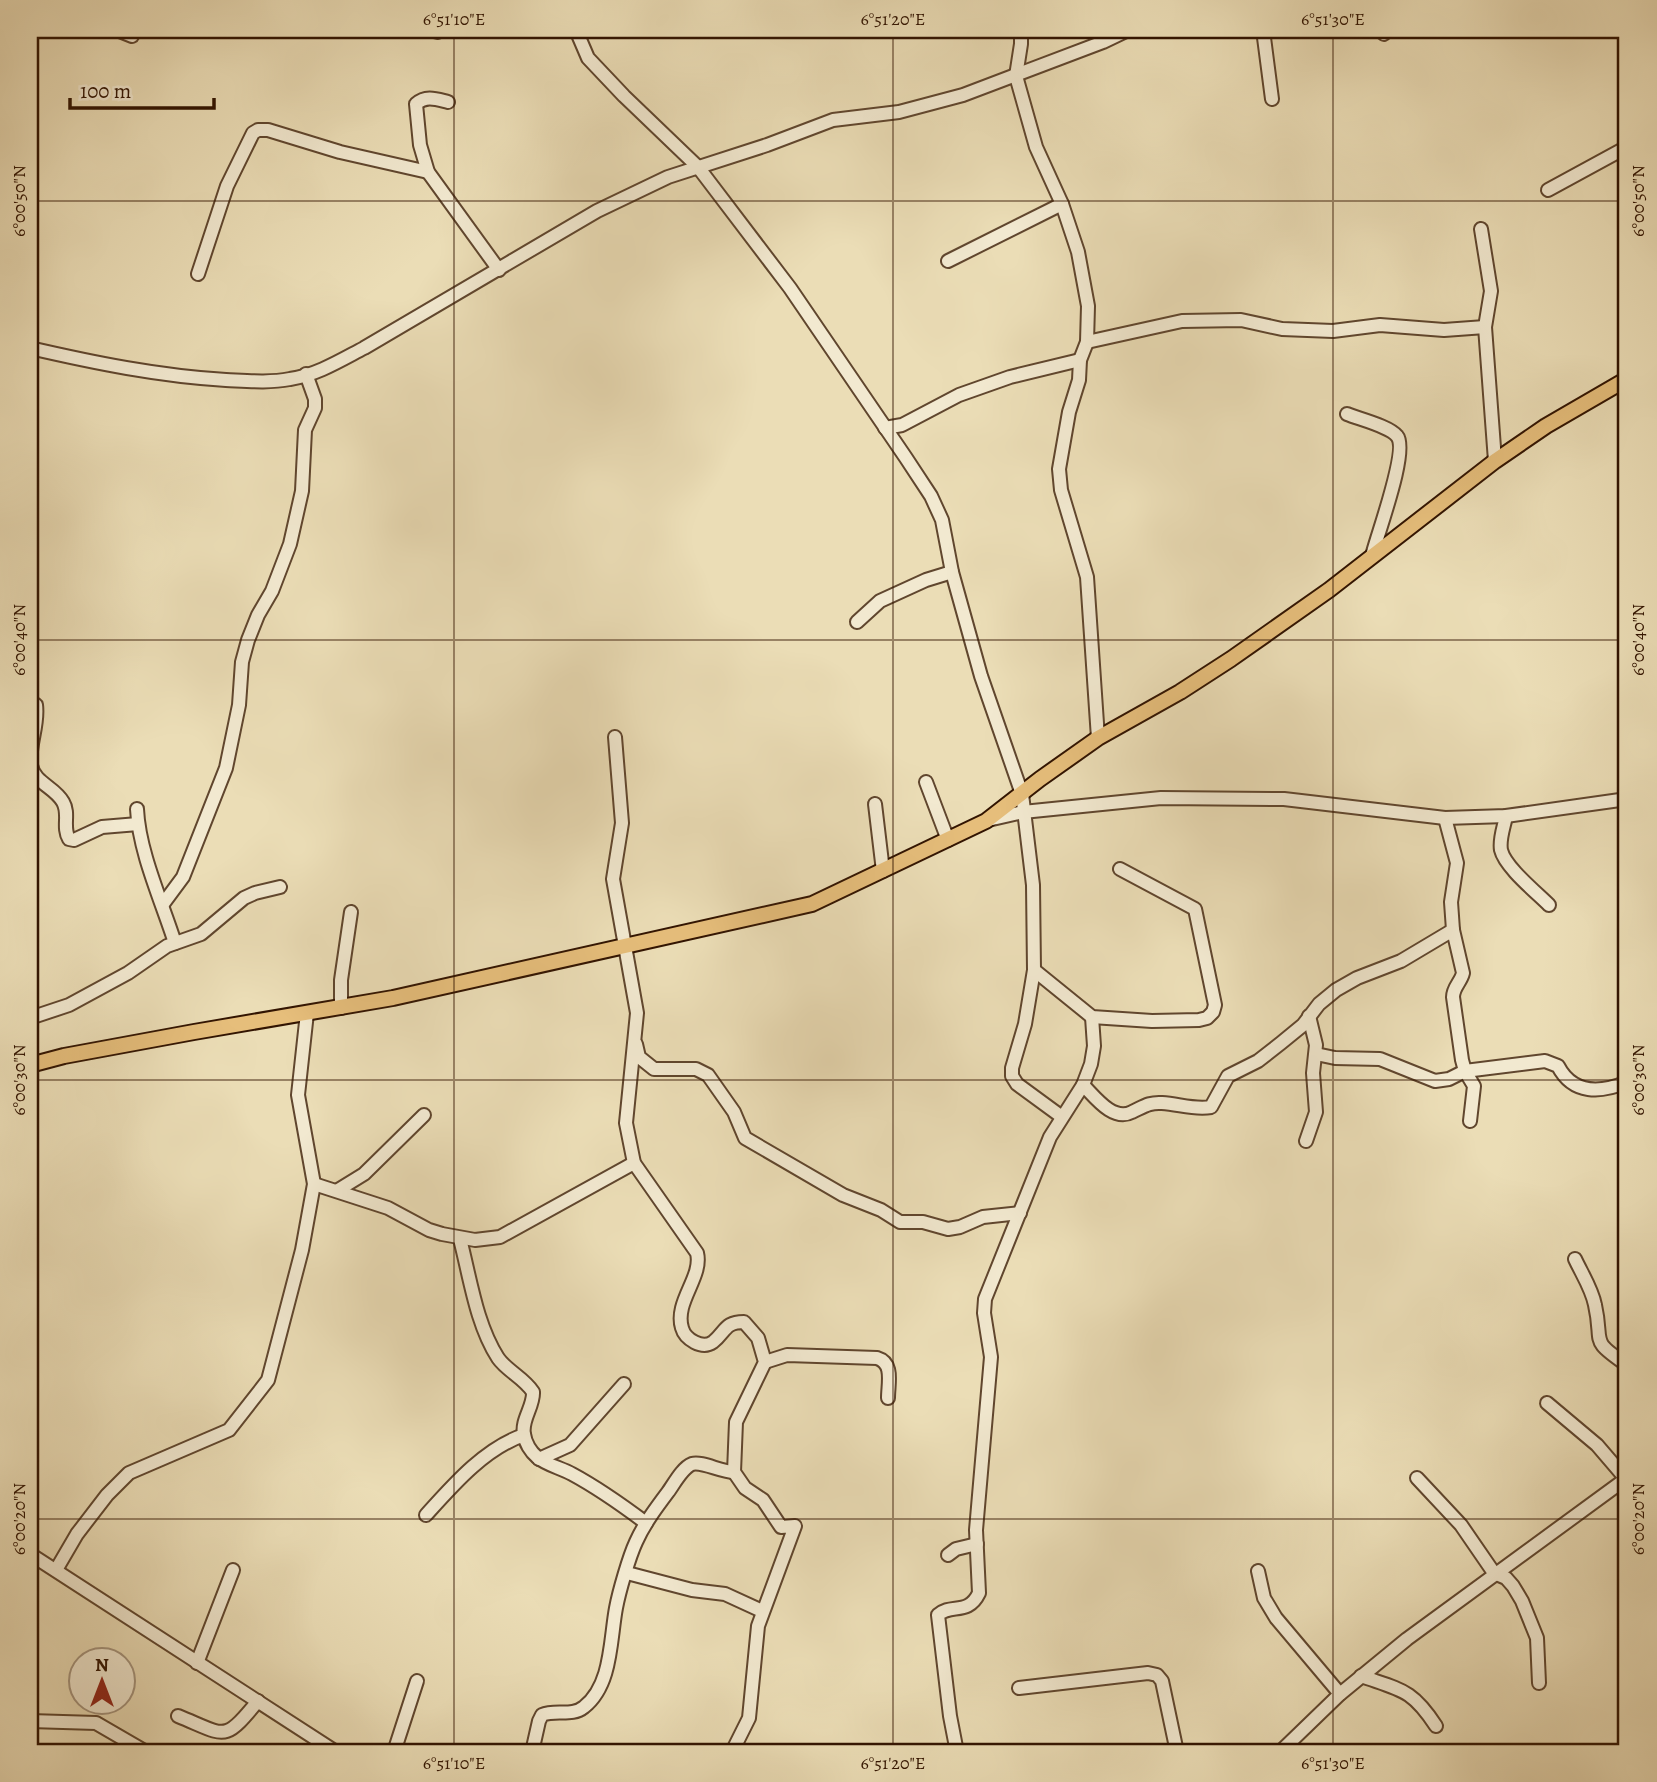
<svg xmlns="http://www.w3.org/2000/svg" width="1657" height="1782" viewBox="0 0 1657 1782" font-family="Alegreya,serif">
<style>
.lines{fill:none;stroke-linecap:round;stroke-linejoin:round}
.minor-casing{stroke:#60462e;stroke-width:16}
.major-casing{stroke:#321401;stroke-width:18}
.minor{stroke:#f2e9d0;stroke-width:12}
.major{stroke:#e6be7b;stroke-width:14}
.ticks{fill:none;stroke:#321401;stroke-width:2;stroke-opacity:0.45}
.neatline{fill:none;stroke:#321401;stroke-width:2.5}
.ticks-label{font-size:18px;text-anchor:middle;fill:#321401}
</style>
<rect width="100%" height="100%" fill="#ebddb6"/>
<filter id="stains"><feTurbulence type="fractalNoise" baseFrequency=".00286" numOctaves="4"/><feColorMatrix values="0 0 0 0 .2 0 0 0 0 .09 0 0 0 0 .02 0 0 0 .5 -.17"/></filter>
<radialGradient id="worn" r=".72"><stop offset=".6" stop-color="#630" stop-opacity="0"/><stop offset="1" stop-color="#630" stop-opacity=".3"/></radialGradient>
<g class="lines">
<!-- minor casing -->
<g class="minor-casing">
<g id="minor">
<polyline points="117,30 132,36"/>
<polyline points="430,30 438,32"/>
<polyline points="576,30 588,58 624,96 698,167 790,288 906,458 931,496 942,520 952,572 981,676 1022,794 1033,885 1034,970 1025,1024 1012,1068 1012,1076 1017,1084 1062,1117"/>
<polyline points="1021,30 1021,44 1016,76 1036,147 1062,204 1078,252 1088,306 1087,342 1080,360 1079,380 1069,412 1059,469 1061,490 1087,577 1098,738"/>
<polyline points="1263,30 1272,99"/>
<polyline points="1383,30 1384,34"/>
<path d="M448 102C436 99 426 95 416 104L420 145 428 172 499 270"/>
<polyline points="1548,190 1627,147"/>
<polyline points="1481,229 1491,291 1485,327 1495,461"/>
<polyline points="948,261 1062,204"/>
<polyline points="198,274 227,186 253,133 258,130 268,130 340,152 428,172"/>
<polyline points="1087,342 1182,321 1241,320 1282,329 1333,331 1380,325 1444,330 1485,327"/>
<path d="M30 348C95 363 159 376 226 380 248 381 269 383 290 379 317 375 341 360 364 348L597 211 668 177 767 145 833 120 899 112 963 95 1103 42 1128 30"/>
<path d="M1347 414C1359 419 1389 426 1397 436 1409 450 1377 535 1372 556"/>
<polyline points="885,428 902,425 959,395 1010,377 1080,360"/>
<polyline points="857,622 880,601 926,580 952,572"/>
<path d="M30 701 36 705C39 725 28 746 31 765 34 783 55 787 63 802 70 814 62 827 69 839L74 840 102 827 138 824"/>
<path d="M615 737 622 823 613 879 637 1013 626 1123 634 1163 697 1253C703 1277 674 1302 682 1328 685 1339 702 1350 713 1342 726 1332 724 1322 744 1322L758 1338 765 1362 736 1422 734 1472 745 1488 763 1500 781 1527 795 1526 758 1626 749 1718 732 1752"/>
<polyline points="926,782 948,840"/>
<polyline points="875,804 883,871"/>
<path d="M137 809C139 852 162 902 175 943"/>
<path d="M1506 816C1504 827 1499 839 1501 850 1505 867 1536 892 1549 905"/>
<path d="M1445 818 1457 863 1451 902 1453 930 1463 973C1461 982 1453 987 1453 997L1462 1060 1465 1071 1474 1086 1470 1121"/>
<polyline points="988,820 1023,812 1161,798 1284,799 1445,818 1506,816 1627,799"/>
<polyline points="163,904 183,877 226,768 239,705 242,662 248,640 258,615 272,591 290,544 302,491 305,430 315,408 315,399 306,374"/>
<polyline points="1034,970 1092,1017 1152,1021 1199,1020 1207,1018 1213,1012 1215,1005 1195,909 1120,869"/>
<polyline points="341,1008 341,980 351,912"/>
<polyline points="30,1018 69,1005 128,973 167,946 201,934 244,898 255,893 280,887"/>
<polyline points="636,1044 639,1057 654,1069 696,1069 708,1075 734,1112 745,1138 843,1195 881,1210 900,1222 923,1222 948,1229 960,1227 983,1217 1020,1213"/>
<path d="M1316 1054 1335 1058 1380 1059 1435 1081 1449 1079 1465 1071 1545 1061 1558 1066C1573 1095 1601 1093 1627 1082"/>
<path d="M1083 1085C1095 1097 1113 1122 1132 1112 1143 1107 1149 1102 1162 1103 1179 1104 1194 1110 1211 1107L1228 1076 1258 1061 1281 1043 1303 1025 1319 1004 1336 990 1357 978 1401 961 1453 930"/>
<polyline points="1306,1141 1316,1112 1313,1073 1316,1045 1309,1016"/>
<polyline points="314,1184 388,1208 429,1230 442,1234 475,1240 500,1237 634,1163"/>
<polyline points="338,1190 364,1174 424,1115"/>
<path d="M460 1239C470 1277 476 1324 498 1358 507 1371 524 1378 533 1392 534 1406 521 1420 524 1434 525 1443 531 1452 537 1457 547 1465 561 1468 572 1474 598 1488 622 1505 646 1523"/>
<path d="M1575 1259C1582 1274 1592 1289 1595 1305 1604 1345 1588 1338 1627 1365"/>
<path d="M765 1362 787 1355 877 1358C894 1363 888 1383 888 1398"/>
<polyline points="1547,1403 1597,1445 1627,1480"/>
<polyline points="539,1459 570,1445 624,1384"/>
<polyline points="1417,1478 1461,1525 1494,1573 1506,1578 1513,1586 1522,1601 1537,1638 1539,1683"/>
<path d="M426 1515C453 1485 485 1448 524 1435"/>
<polyline points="30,1554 336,1752"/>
<polyline points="948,1555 956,1549 977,1544"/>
<polyline points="56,1570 77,1534 107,1495 129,1473 229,1430 268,1380 302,1250 314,1184 298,1095 307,1013"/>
<polyline points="1258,1571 1264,1598 1276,1618 1340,1694"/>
<polyline points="627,1573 692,1590 725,1594 762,1611"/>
<polyline points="197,1663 233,1570"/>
<path d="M1361 1676C1401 1690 1412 1689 1436 1726"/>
<polyline points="1019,1688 1148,1673 1157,1675 1162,1681 1177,1752"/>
<path d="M178 1716C227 1736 223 1743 258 1701"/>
<polyline points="30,1721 96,1723 146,1752"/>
<polyline points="394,1752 417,1681"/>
<path d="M532 1752 539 1721 542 1715C555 1709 572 1717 584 1707 612 1685 610 1640 616 1608 619 1592 629 1557 636 1542 644 1524 656 1508 668 1492 674 1484 682 1468 692 1464 702 1461 721 1472 734 1472"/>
<path d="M957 1752 950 1716 938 1615C951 1603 968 1616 979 1593L976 1530 991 1357 984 1313 985 1299 1050 1137 1083 1085 1091 1064 1094 1046 1092 1017"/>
<polyline points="1280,1752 1340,1694 1407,1639 1627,1478"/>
</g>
</g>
<!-- major casing -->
<g class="major-casing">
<polyline id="major" points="30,1065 64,1056 194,1032 393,998 812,904 986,821 1040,779 1098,738 1180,692 1231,659 1329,590 1495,461 1546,426 1627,379"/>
</g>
<!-- minor -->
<use href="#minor" class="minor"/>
<!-- major -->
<use href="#major" class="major"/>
</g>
<!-- ticks -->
<path class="ticks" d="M454 30V1752M893 30V1752M1333 30V1752M30 201H1627M30 640H1627M30 1080H1627M30 1519H1627"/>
<!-- margin -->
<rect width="1657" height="1782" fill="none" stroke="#ebddb6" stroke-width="77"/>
<!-- north arrow -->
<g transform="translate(102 1681)"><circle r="33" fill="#f2e9d0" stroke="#a5947d" stroke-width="2"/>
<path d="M0-5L12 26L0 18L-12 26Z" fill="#8f2418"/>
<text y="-10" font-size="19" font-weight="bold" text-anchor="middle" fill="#321401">N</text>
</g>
<!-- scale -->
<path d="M70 98v10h144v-10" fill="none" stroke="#321401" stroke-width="3.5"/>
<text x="80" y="98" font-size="21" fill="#321401" stroke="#f2e9d0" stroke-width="5" paint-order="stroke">100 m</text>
<rect x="38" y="38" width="1580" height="1706" class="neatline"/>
<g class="ticks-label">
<text x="454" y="25">6°51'10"E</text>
<text x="893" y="25">6°51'20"E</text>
<text x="1333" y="25">6°51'30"E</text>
<text transform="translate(19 201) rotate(-90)" y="6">6°00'50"N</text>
<text transform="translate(1638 201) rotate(-90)" y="6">6°00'50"N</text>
<text transform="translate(19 640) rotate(-90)" y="6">6°00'40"N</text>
<text transform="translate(1638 640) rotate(-90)" y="6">6°00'40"N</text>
<text transform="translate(19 1080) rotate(-90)" y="6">6°00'30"N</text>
<text transform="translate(1638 1080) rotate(-90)" y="6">6°00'30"N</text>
<text transform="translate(19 1519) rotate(-90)" y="6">6°00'20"N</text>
<text transform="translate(1638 1519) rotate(-90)" y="6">6°00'20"N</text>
<text x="454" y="1769">6°51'10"E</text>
<text x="893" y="1769">6°51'20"E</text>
<text x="1333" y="1769">6°51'30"E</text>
</g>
<rect width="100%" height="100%" filter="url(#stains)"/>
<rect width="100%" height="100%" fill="url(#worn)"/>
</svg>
